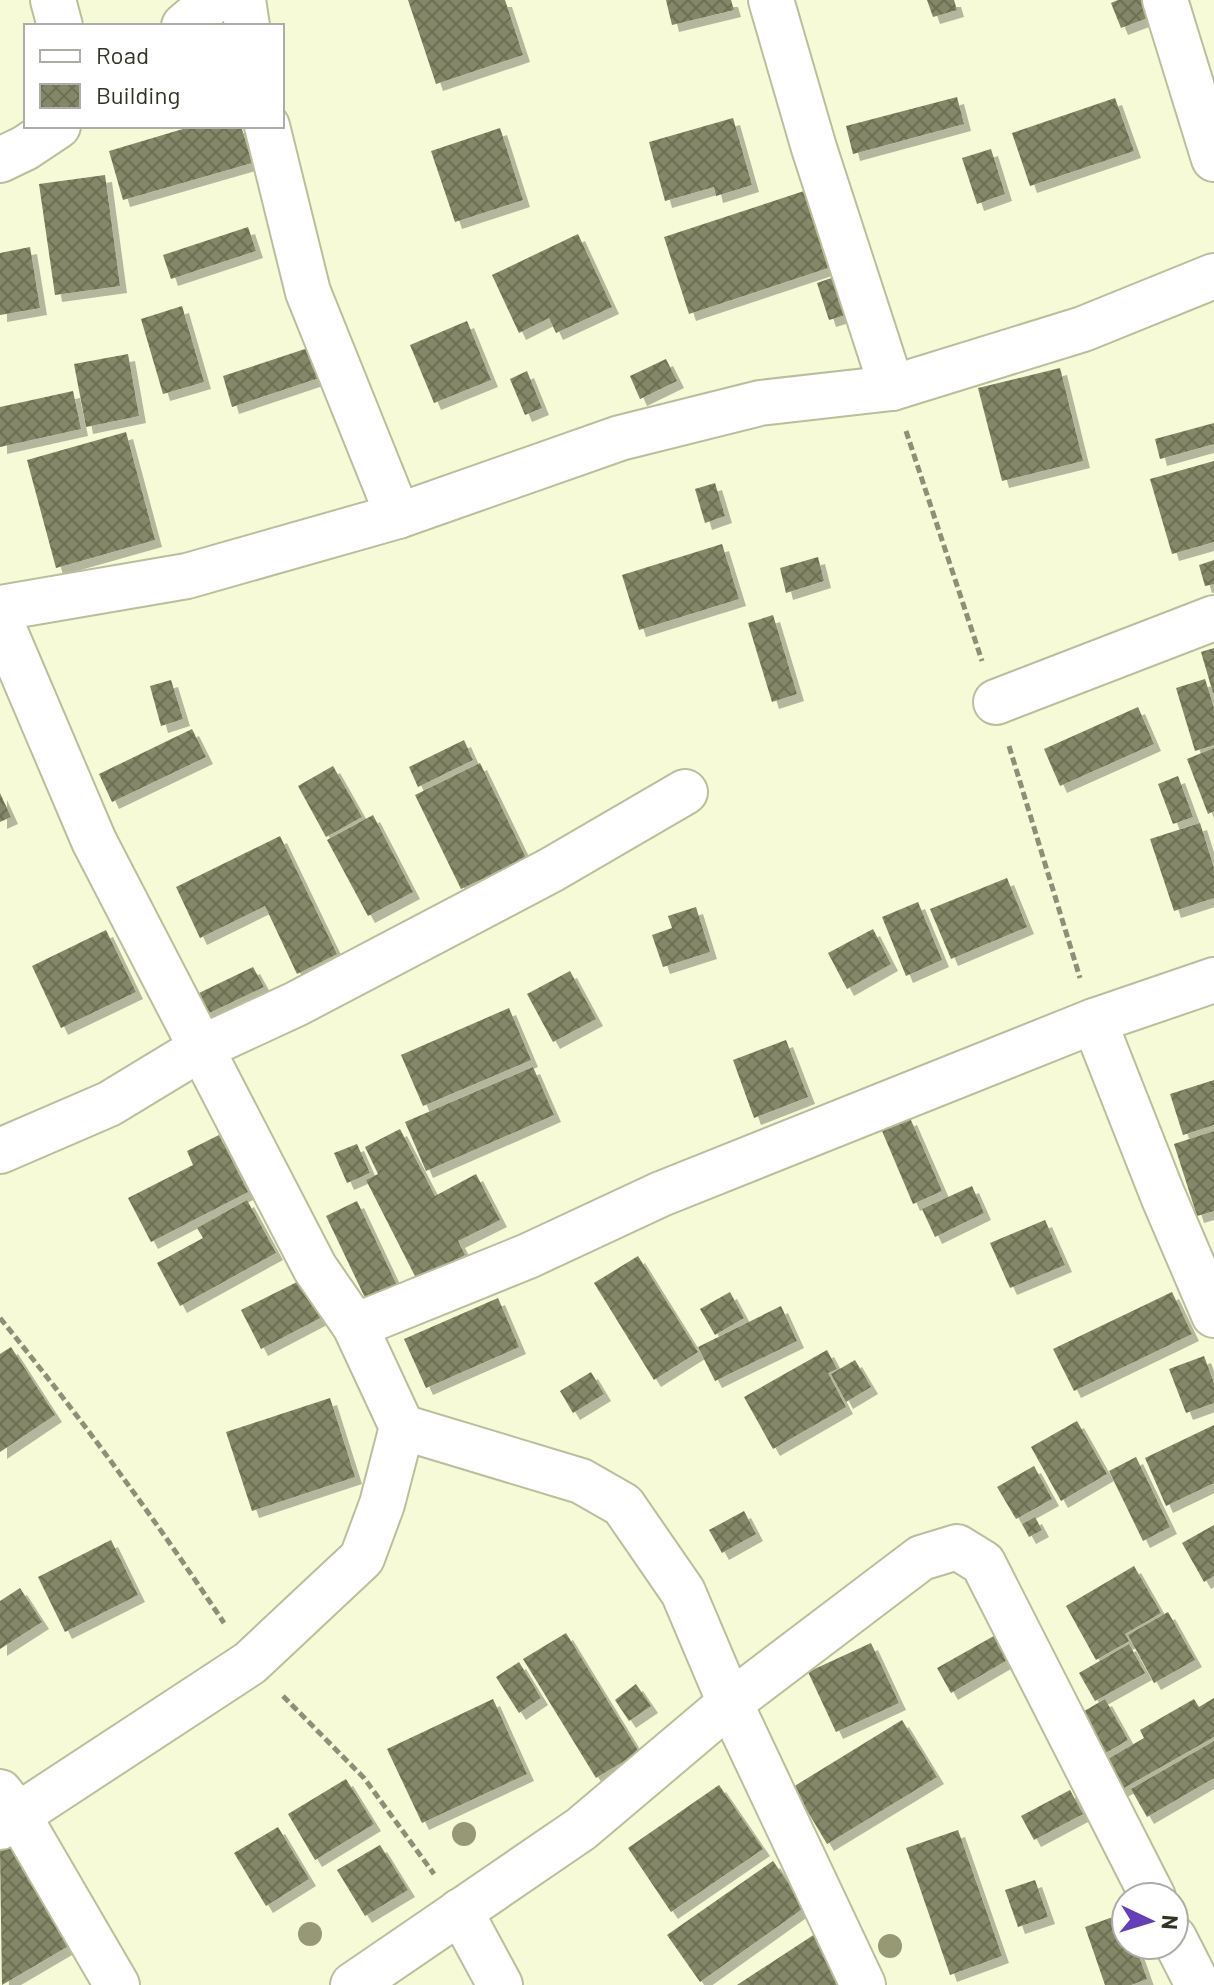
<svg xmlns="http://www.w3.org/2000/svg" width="1214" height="1985" viewBox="0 0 1214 1985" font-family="Barlow,sans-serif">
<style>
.building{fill:url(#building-cross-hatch);filter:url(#shadow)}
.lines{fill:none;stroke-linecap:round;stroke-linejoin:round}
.street-casing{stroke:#babe9c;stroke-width:48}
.path{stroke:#8d9078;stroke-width:5;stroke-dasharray:8 4;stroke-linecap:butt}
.street{stroke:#fff;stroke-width:44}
.tree{fill:#969973}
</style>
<defs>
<pattern id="building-cross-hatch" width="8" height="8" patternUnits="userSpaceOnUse" patternTransform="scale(2)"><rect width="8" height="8" fill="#848767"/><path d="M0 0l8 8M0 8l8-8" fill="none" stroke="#6d6f55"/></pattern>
<filter id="shadow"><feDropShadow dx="7" dy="7" stdDeviation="0" flood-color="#0004"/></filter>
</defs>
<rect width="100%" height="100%" fill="#f6fad6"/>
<!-- building -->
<g class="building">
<polygon points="408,0 505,0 523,55 436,84"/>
<polygon points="666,0 731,0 734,10 672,25"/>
<polygon points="927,0 954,0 957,10 933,17"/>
<polygon points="1118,0 1156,0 1161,13 1121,28 1111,3"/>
<polygon points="957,97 964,124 853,154 846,126"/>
<polygon points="1115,98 1134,151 1030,186 1012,133"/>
<polygon points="733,118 752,185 716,196 714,187 665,201 649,142"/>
<polygon points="193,126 241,126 252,163 123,200 109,151"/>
<polygon points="500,128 523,200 455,222 431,151"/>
<polygon points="991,149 1005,194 977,204 962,158"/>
<polygon points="105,175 120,286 55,295 39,184"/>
<polygon points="804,191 828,268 689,314 664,237"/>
<polygon points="248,227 256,251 171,279 163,255"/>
<polygon points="578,234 612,307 556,333 549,318 519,333 492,275"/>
<polygon points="30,247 40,308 0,315 0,253"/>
<polygon points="840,275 852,313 829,320 817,283"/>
<polygon points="182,306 204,382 163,394 141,319"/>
<polygon points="467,321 491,380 434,403 410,345"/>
<polygon points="308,348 319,378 232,407 223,376"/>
<polygon points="128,354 139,416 86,427 74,364"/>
<polygon points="666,359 677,381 640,399 630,376"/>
<polygon points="1060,368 1083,461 1002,481 978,388"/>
<polygon points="527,371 542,408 525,415 510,379"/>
<polygon points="73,391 81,429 0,447 0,407"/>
<polygon points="1214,423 1214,444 1160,459 1155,439"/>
<polygon points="126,432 155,540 56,568 27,460"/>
<polygon points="1214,461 1214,542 1172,554 1150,479"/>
<polygon points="715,483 725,516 705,523 695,489"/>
<polygon points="722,544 739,599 639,630 622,575"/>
<polygon points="818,557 824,581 786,593 780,568"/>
<polygon points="1214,560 1214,584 1205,586 1199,565"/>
<polygon points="773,615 797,694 772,702 748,623"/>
<polygon points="1214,648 1214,693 1213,693 1201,652"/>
<polygon points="1205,679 1214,708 1214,745 1195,751 1176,688"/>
<polygon points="171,680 183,719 161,726 150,686"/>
<polygon points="1138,707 1154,744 1060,786 1044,749"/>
<polygon points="192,729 206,757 112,802 99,774"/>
<polygon points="464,740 473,760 418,787 409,767"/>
<polygon points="1214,748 1214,811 1208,814 1187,759"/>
<polygon points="480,763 526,858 461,889 415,795"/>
<polygon points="333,766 362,817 326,837 298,786"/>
<polygon points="1178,776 1193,817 1173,824 1158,784"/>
<polygon points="0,793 11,817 0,822"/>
<polygon points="373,815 413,892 368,916 327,840"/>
<polygon points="1200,823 1214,868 1214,898 1174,911 1150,839"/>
<polygon points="280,836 337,954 297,974 265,906 200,938 176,887"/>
<polygon points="1007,878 1027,927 951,959 930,909"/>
<polygon points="918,902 942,960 906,976 882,917"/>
<polygon points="696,907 710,952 663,967 652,935 672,928 668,916"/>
<polygon points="873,929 891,964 847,989 828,953"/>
<polygon points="106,930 136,992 61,1028 32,966"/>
<polygon points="253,967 264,987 207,1014 197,994"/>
<polygon points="570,971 596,1019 553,1042 527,994"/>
<polygon points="509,1008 531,1060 423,1106 401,1055"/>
<polygon points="786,1040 808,1097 754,1118 733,1060"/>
<polygon points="533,1067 554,1115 426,1171 405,1122"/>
<polygon points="1214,1080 1214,1125 1183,1135 1170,1094"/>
<polygon points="910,1118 942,1191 913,1204 882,1131"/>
<polygon points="400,1129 435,1196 476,1174 500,1220 458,1241 465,1255 417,1280 366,1180 378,1174 365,1147"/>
<polygon points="1214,1131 1214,1211 1197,1216 1174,1144"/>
<polygon points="219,1135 248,1192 151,1242 128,1198 193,1165 187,1151"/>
<polygon points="357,1144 370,1173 347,1183 334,1153"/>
<polygon points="972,1186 984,1213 935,1237 922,1209"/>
<polygon points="247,1200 276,1253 180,1306 157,1263 203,1238 197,1228"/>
<polygon points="357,1201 400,1292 369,1306 326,1216"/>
<polygon points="1045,1220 1065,1265 1010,1288 990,1243"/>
<polygon points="638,1256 698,1352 654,1380 594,1283"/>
<polygon points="303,1279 322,1317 261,1349 241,1310"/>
<polygon points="730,1292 744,1318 715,1335 700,1309"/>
<polygon points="1172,1292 1192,1334 1074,1391 1053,1349"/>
<polygon points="498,1298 519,1347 426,1388 404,1339"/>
<polygon points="781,1306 797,1341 715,1381 698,1347"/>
<polygon points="11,1347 55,1415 0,1452 0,1354"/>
<polygon points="827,1350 837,1369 828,1373 846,1407 773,1449 744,1397"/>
<polygon points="1204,1356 1214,1383 1214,1403 1186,1413 1169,1369"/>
<polygon points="855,1360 871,1387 846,1402 831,1374"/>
<polygon points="591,1372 604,1394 573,1413 560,1391"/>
<polygon points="330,1398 355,1477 252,1511 226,1432"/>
<polygon points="1077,1421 1107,1474 1061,1501 1031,1447"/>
<polygon points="1214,1425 1214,1483 1166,1506 1145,1458"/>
<polygon points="1136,1457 1170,1527 1143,1541 1109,1471"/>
<polygon points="1034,1466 1052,1499 1016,1519 997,1487"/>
<polygon points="744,1511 756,1534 722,1553 709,1530"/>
<polygon points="1035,1517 1042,1530 1029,1537 1022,1524"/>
<polygon points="1214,1525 1214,1576 1204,1582 1182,1543"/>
<polygon points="111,1540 138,1595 65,1632 38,1577"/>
<polygon points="1134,1566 1161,1613 1125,1634 1129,1641 1096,1660 1066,1606"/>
<polygon points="20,1588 42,1622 0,1649 0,1601"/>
<polygon points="1168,1612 1195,1660 1154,1683 1128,1635"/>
<polygon points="1008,1628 1021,1652 951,1693 937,1668"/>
<polygon points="566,1633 639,1752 596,1778 523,1659"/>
<polygon points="871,1643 899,1703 836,1732 808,1672"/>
<polygon points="1129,1644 1145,1673 1095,1701 1079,1673"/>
<polygon points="519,1662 541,1698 519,1713 496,1677"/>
<polygon points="636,1684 651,1706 629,1721 615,1700"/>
<polygon points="1214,1698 1214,1737 1117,1792 1101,1763 1144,1738 1140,1730 1194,1699 1199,1707"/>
<polygon points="493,1699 527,1774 422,1823 387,1749"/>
<polygon points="1105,1699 1128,1740 1097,1758 1074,1717"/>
<polygon points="902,1720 937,1777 827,1844 793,1787"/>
<polygon points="1214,1741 1214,1778 1147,1817 1131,1789"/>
<polygon points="346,1779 374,1824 315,1860 288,1814"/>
<polygon points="719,1785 763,1849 671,1912 628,1848"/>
<polygon points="1070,1790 1083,1814 1034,1840 1021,1816"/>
<polygon points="278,1827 309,1879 266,1906 234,1853"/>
<polygon points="958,1830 1002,1956 950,1975 906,1848"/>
<polygon points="11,1845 72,1944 2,1985 0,1851"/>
<polygon points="380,1845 408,1890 365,1916 337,1870"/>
<polygon points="773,1861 805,1907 700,1982 667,1935"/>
<polygon points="1035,1880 1048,1917 1018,1927 1005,1890"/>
<polygon points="1124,1913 1126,1945 1135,1945 1147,1979 1131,1985 1105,1985 1085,1927"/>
<polygon points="818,1932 853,1985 737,1985"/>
</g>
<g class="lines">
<!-- street casing -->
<g class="street-casing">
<g id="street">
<polyline points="53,0 60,26"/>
<polyline points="243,0 247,26"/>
<polyline points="771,0 814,148 892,388"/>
<polyline points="1165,0 1214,159"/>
<polyline points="184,26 214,0"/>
<polyline points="267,126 308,292 398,516"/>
<polyline points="0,160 25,148 58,126"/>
<polyline points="0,608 187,576 398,516 620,438 760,403 892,388 1083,329 1214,276"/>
<polyline points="0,620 94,841 315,1268 355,1326 402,1427 382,1504 362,1558 250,1663 0,1827"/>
<polyline points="996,702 1214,618"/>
<polyline points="1094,1021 1163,1196 1214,1315"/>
<polyline points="0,1151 109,1104 203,1047 296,1004 551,870 685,792"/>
<polyline points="355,1326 528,1256 661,1194 1094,1021 1214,980"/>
<polyline points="402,1427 581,1481 623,1505 683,1592 730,1703 863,1985"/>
<polyline points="0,1792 18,1815 117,1985"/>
<polyline points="460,1911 500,1985"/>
<polyline points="1174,1938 1198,1985"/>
<polyline points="353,1985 581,1829 730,1703 921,1558 957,1547 983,1563 1153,1897"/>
</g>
</g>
<!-- path -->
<g class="path">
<polyline points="906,431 982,661"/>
<polyline points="1009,746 1080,978"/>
<path d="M0 1318C81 1418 153 1516 224 1623"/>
<polyline points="283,1696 364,1778 434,1874"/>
</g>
<!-- street -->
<use href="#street" class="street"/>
</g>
<!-- trees -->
<g class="tree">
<circle cx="464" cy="1834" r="12"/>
<circle cx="310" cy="1934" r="12"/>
<circle cx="890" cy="1946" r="12"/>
</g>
<!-- legend -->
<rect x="24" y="24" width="260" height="104" fill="#ffffff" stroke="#adada8" stroke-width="2"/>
<rect x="40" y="50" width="40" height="12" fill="#ffffff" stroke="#adada8" stroke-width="2"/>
<text x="96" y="64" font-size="24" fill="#313325">Road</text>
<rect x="40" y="84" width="40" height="24" fill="url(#building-cross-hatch)" stroke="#adada8" stroke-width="2"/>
<text x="96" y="104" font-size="24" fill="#313325">Building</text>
<!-- north arrow -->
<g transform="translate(1150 1921) rotate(94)"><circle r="38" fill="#ffffff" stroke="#adada8" stroke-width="2"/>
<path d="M0-6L14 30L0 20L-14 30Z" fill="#653fb7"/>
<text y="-12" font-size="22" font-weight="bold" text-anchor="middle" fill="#313325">N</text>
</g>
</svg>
